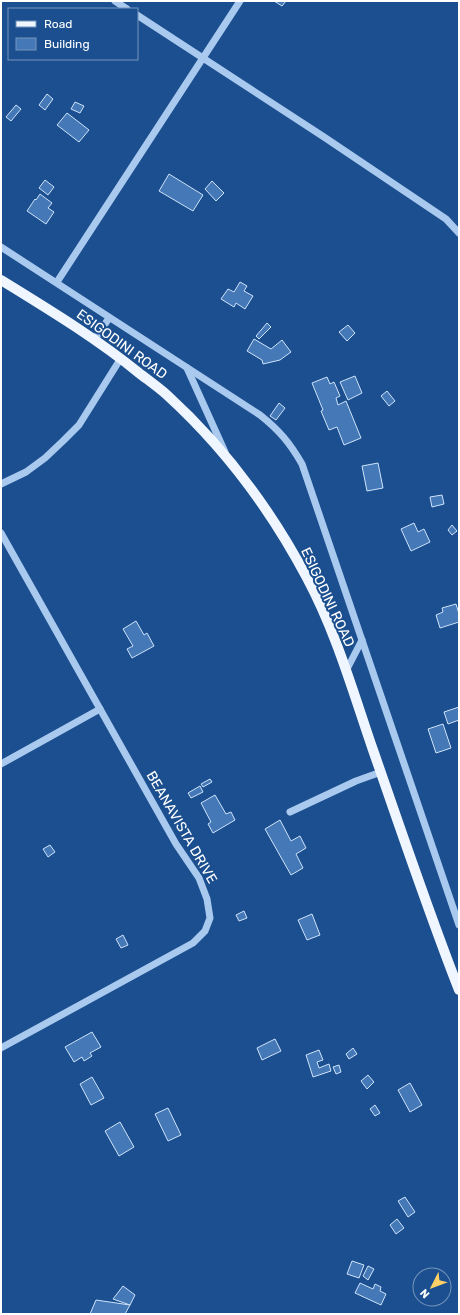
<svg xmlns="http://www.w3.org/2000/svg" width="460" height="1315" viewBox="0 0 460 1315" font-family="Rubik,sans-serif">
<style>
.building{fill:#4478b7;stroke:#cfe3fa}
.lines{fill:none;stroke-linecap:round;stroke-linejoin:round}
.minor{stroke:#a9c9ee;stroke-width:7}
.major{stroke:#f0f6ff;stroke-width:10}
.labels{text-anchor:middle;stroke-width:4;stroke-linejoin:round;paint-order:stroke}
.street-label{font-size:14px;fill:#fff;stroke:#1b4f8f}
</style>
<rect width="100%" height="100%" fill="#1b4f8f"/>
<!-- building -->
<g class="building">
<polygon points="274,1 286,1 282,6"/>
<polygon points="47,94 53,99 45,110 39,105"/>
<polygon points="75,102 84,106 80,113 71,109"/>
<polygon points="16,105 21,109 11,121 6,117"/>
<polygon points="67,113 89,130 79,142 57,125"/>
<polygon points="169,174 203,195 193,211 159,191"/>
<polygon points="45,180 54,187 48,195 39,188"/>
<polygon points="212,181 224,193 216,201 205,189"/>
<polygon points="40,194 52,203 48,208 54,212 46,224 27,211 35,199 36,200"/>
<polygon points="240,282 247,286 244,291 253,296 245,309 236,303 234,307 221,299 228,289 234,292"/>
<polygon points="267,323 271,327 259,339 256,336"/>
<polygon points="348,325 355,333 347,341 339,332"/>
<polygon points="254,339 271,349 282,340 291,352 280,360 263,364 262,360 247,351"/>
<polygon points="355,376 362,393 348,400 340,382"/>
<polygon points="327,377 330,384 334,382 340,396 336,398 338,405 346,401 361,438 344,445 337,427 329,430 321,411 323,410 312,383"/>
<polygon points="387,391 395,401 389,406 381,396"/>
<polygon points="279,403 285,408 276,420 270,416"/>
<polygon points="378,463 383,488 367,491 362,466"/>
<polygon points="442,495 444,504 432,507 430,497"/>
<polygon points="414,523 418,532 424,529 430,542 411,551 401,529"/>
<polygon points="452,525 457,531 452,535 448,530"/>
<polygon points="456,604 459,614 459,622 440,628 436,615 443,612 442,608"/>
<polygon points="136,621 144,635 147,633 154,646 132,658 127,649 133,646 123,629"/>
<polygon points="459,707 459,720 448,724 444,712"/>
<polygon points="443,724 451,748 436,753 428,729"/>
<polygon points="210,779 212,782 203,787 201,784"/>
<polygon points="200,786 203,792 191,798 188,793"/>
<polygon points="215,795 226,814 231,812 235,820 213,833 208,824 211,822 201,803"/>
<polygon points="280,820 291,841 300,836 306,848 296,854 303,868 291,875 265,829"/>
<polygon points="50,845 55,852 48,857 43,849"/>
<polygon points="244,911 247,918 239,921 236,915"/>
<polygon points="312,914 320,935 307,940 298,920"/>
<polygon points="123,935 128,945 121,948 116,939"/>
<polygon points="92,1032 101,1047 90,1053 92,1056 84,1061 82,1057 74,1062 65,1047"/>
<polygon points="275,1039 281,1051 262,1060 257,1048"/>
<polygon points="353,1048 357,1054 349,1059 346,1054"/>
<polygon points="319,1050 323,1060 317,1062 319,1068 329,1064 331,1071 313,1077 306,1055"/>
<polygon points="339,1065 341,1072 336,1074 333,1067"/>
<polygon points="368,1075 374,1082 367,1089 361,1081"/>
<polygon points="92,1077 104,1098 91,1105 80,1084"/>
<polygon points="410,1083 422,1105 410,1112 398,1090"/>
<polygon points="375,1105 380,1113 375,1116 370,1109"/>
<polygon points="168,1108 181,1135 168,1141 155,1114"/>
<polygon points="120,1122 134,1147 119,1156 105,1131"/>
<polygon points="405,1197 415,1212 408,1217 398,1201"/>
<polygon points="397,1219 404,1228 396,1234 390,1225"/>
<polygon points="352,1261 364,1265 359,1278 347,1274"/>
<polygon points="368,1266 374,1269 368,1280 363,1276"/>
<polygon points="360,1283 373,1289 375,1284 381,1287 380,1291 386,1294 381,1305 355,1293"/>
<polygon points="123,1286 135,1295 130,1305 113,1299"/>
<polygon points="96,1300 130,1305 125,1314 90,1314"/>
</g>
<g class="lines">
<!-- minor -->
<g class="minor">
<polyline points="115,1 127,9"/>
<polyline points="137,15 324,137 446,219 459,233"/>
<path d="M1 247 260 415C279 430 290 443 302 464L459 925"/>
<polyline points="57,282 240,1"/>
<polyline points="95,339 109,318"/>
<polyline points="187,368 225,452"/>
<polyline points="1,484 26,472 45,458 63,441 79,425 121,358"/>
<polyline points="1,533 176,844 199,878 207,899 210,918 205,931 193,943 1,1048"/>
<polyline points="346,671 362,640"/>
<polyline points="1,764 100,709"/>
<polyline points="290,812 356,781 381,772"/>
</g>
<!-- major -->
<path class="major" d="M1 280C48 309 96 338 139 373 148 380 158 387 167 395 224 447 271 510 307 578 336 632 353 692 373 750 401 830 428 911 459 990"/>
</g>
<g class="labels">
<!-- street labels -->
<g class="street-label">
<text transform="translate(122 344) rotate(36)" y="5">ESIGODINI ROAD</text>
<text transform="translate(328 597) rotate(65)" y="5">ESIGODINI ROAD</text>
<text transform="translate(182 827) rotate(60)" y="5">BEANAVISTA DRIVE</text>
</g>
</g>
<!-- border -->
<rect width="460" height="1315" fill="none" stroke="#ffffff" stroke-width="4"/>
<!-- legend -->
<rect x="8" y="8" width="130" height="52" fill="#1b4f8f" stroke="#7695bc"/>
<rect x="16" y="21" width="20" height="6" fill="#f0f6ff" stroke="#7695bc"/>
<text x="44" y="28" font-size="12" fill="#ffffff">Road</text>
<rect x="16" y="38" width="20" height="12" fill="#4478b7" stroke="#7695bc"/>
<text x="44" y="48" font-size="12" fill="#ffffff">Building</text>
<!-- north arrow -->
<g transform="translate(432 1287) rotate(228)"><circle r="19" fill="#1b4f8f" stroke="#7695bc"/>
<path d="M0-3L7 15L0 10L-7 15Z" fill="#ffd166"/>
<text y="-6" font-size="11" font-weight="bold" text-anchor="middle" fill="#ffffff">N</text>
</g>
</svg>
